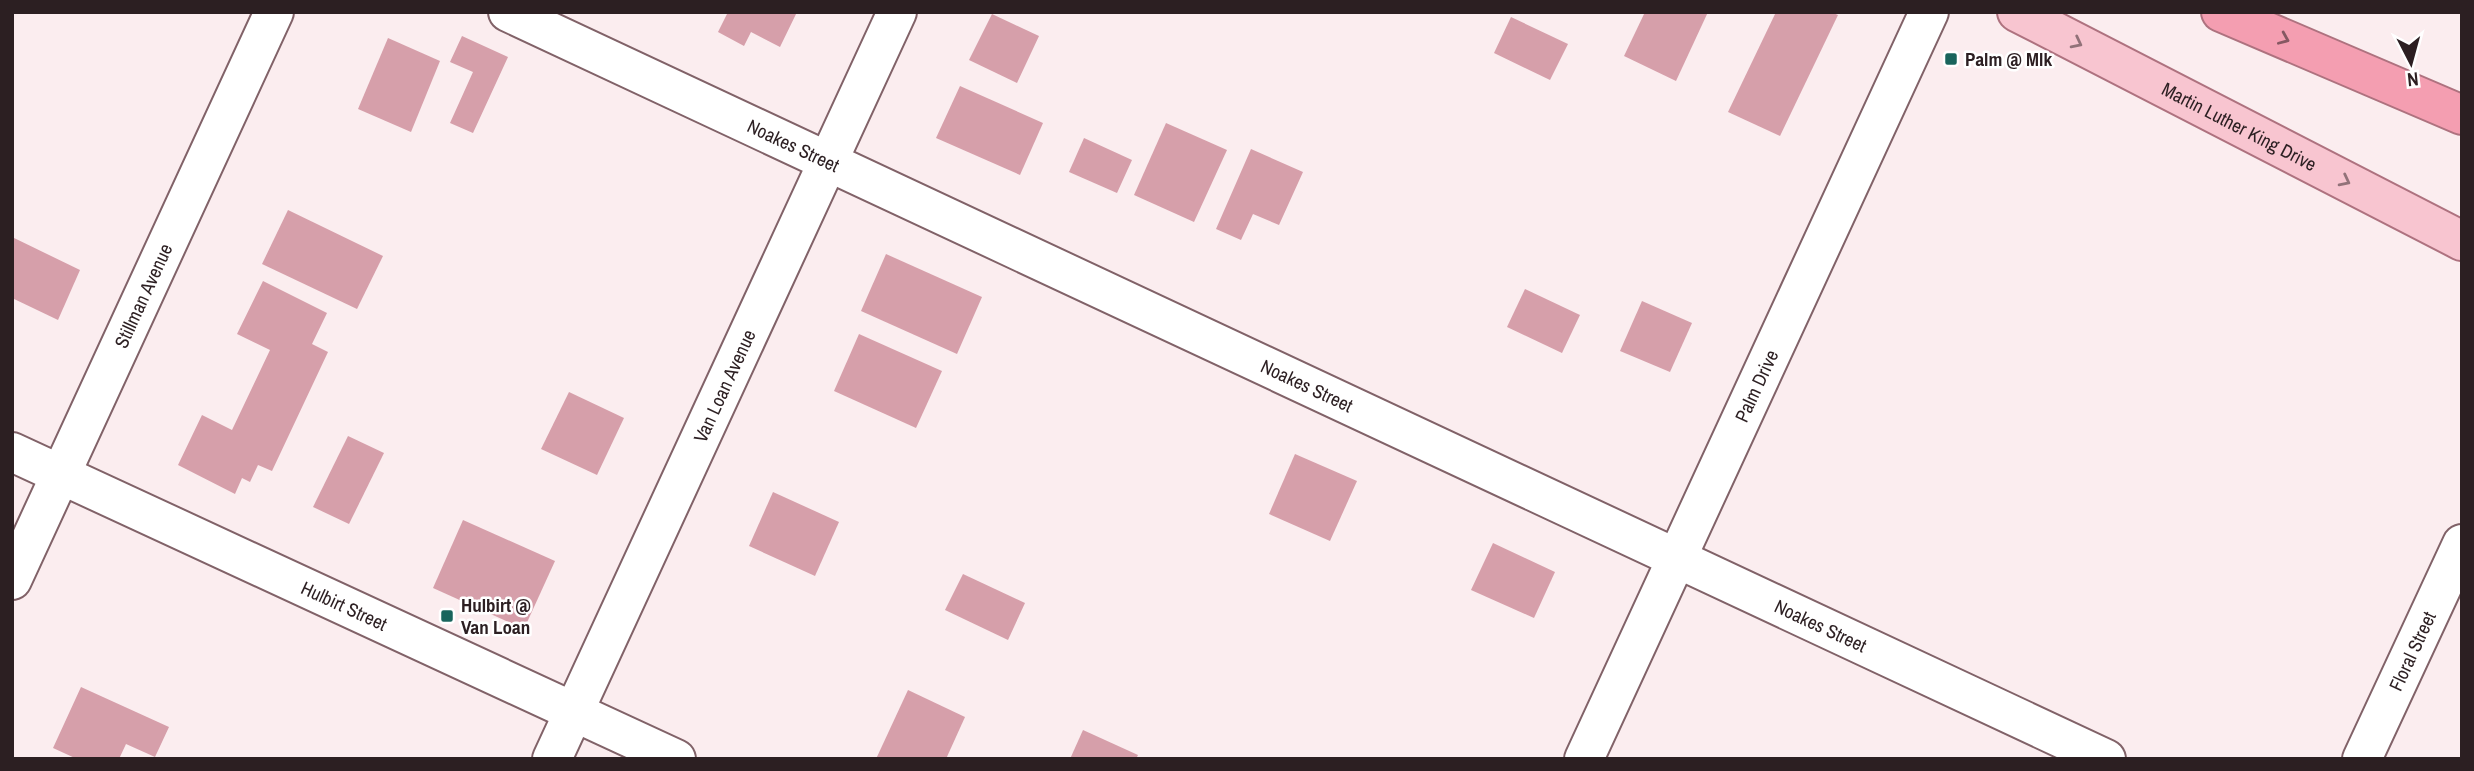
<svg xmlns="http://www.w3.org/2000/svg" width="2474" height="771" viewBox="0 0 2474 771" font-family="'Archivo Narrow',sans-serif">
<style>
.building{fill:#d69faa}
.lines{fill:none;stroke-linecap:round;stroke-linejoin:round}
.minor-casing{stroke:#816268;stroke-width:42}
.major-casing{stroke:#ae727f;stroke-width:42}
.highway-casing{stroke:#ae727f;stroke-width:42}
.minor{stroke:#fff;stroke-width:38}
.major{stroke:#f8c5d0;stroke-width:38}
.highway{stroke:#f49eb1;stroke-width:38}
.oneway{stroke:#865862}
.oneway2{stroke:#927279}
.poi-dot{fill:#19645c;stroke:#fff;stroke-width:2.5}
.labels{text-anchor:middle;stroke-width:5;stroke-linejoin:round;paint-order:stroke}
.poi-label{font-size:19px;font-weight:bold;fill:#2c1f22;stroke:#fff;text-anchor:start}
.street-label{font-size:19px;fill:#2c1f22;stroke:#fff}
</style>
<rect width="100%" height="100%" fill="#fbedef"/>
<!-- building -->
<g class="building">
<polygon points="728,12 797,12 780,47 751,32 744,46 718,32"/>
<polygon points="1645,12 1708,12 1676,81 1624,56"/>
<polygon points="1776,12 1831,12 1838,15 1780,136 1728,112"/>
<polygon points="992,14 1039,36 1017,83 969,60"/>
<polygon points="1511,17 1568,44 1550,80 1494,53"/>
<polygon points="462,36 508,57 473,133 450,123 473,72 450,62"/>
<polygon points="388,38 440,61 411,132 358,109"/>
<polygon points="960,86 1043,123 1020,175 936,138"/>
<polygon points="1166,123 1227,150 1194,222 1134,195"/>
<polygon points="1084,138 1132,160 1117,193 1069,172"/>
<polygon points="1251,149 1303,172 1279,225 1253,214 1241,240 1216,229"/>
<polygon points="288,210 383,256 357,309 262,264"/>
<polygon points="12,237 80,270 58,320 12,298"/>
<polygon points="886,254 982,297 957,354 861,311"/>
<polygon points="263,281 327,313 312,344 328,352 272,471 258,465 250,482 242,478 235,494 178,465 202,415 232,430 270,350 237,334"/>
<polygon points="1525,289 1580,315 1562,353 1507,327"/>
<polygon points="1642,301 1692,323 1670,372 1620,351"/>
<polygon points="859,334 942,371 916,428 834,391"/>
<polygon points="569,392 624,418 597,475 541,449"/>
<polygon points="348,436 384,453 349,524 313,507"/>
<polygon points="1295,454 1357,481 1330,541 1269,514"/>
<polygon points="773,492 839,522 815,576 749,546"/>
<polygon points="463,520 555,561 524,629 433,588"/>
<polygon points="1493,543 1555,572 1534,618 1471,590"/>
<polygon points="963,574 1025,603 1008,640 945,610"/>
<polygon points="81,687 169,727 155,757 126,744 119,759 77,759 53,748"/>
<polygon points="908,690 965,717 946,759 876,759"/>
<polygon points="1083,730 1138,755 1136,759 1070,759"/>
</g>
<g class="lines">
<!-- minor casing -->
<g class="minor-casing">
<g id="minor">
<path id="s1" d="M508 12 2106 759"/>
<path id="s2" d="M12 452 676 759"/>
<path id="s3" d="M12 580 274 12"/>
<path id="s4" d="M552 759 897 12"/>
<path id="s5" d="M1584 759 1929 12"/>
<path id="s6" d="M2362 759 2462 544"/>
</g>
</g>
<!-- major casing -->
<g class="major-casing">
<g id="major">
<path id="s7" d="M2017 12 2462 241"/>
</g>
</g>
<!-- highway casing -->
<g class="highway-casing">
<polyline id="highway" points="2221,12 2462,115"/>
</g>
<!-- minor -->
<use href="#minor" class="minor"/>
<!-- major -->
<use href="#major" class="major"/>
<!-- highway -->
<use href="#highway" class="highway"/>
</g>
<!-- one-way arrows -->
<defs><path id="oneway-chevron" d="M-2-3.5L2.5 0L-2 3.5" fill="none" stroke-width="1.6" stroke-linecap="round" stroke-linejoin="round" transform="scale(1.75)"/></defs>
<use class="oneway" href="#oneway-chevron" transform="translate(2284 39) rotate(23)"/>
<g class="oneway2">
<use href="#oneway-chevron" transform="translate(2077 43) rotate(27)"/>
<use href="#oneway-chevron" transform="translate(2345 181) rotate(27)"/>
</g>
<!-- markers -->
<g class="poi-dot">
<rect x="1944" y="52" width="14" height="14" rx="3.5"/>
<rect x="440" y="609" width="14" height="14" rx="3.5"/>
</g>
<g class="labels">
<!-- poi labels -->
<g class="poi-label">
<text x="1965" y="66">Palm @ Mlk</text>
<text x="461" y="612">Hulbirt @<tspan x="461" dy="22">Van Loan</tspan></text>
</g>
<!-- street labels -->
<g class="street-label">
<text dy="7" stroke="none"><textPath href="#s7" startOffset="250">Martin Luther King Drive</textPath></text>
<text dy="7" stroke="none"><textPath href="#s1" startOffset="315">Noakes Street</textPath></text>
<text dy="7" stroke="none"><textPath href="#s3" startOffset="313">Stillman Avenue</textPath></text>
<text dy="7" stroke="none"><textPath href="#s1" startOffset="882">Noakes Street</textPath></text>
<text dy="7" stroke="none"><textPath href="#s5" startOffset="411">Palm Drive</textPath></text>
<text dy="7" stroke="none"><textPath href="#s4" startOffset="411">Van Loan Avenue</textPath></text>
<text dy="7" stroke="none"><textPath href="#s2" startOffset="366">Hulbirt Street</textPath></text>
<text dy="7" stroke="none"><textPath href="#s1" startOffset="1449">Noakes Street</textPath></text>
<text dy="7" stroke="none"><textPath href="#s6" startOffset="119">Floral Street</textPath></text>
</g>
</g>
<!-- border -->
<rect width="2474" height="771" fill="none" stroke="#2c1f22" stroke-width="28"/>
<!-- north arrow -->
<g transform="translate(2411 63) rotate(174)" stroke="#ffffff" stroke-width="5" paint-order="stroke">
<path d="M0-5L12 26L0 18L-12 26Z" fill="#2c1f22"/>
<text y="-10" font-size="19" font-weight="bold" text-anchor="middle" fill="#2c1f22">N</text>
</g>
</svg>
